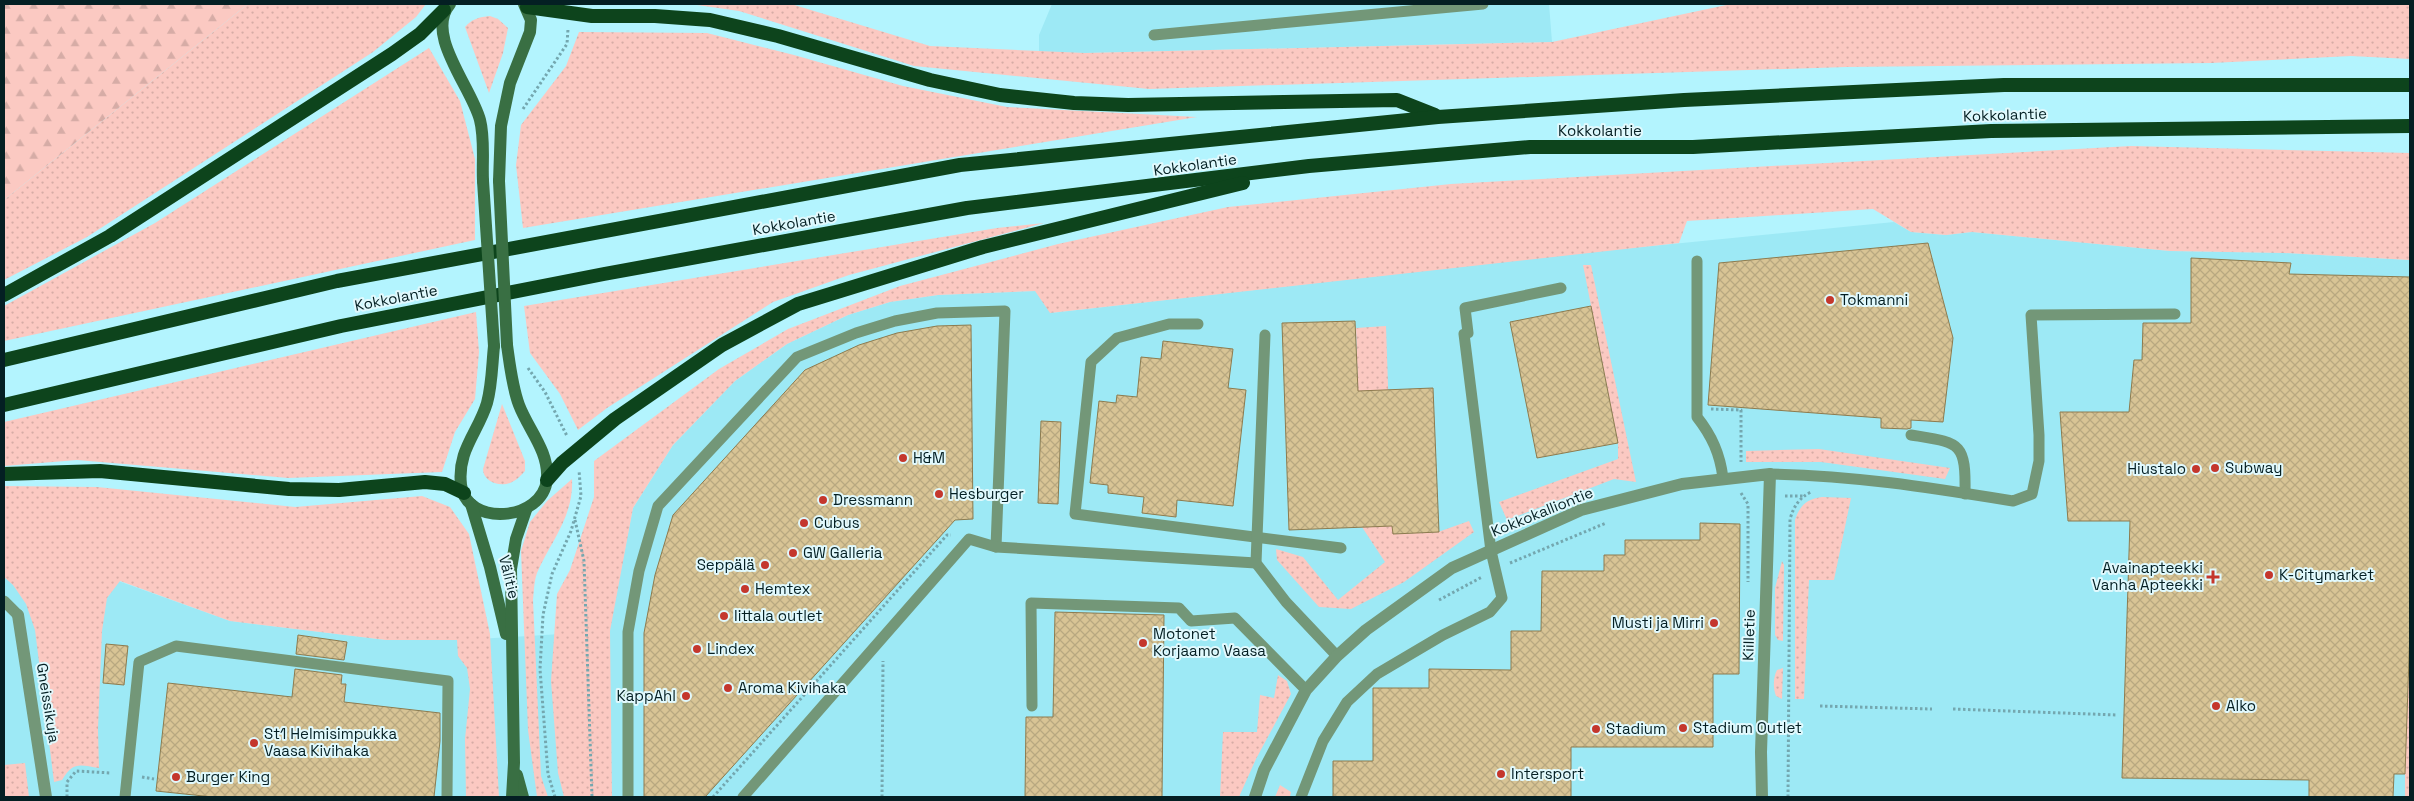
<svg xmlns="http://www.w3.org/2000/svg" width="2414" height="801" viewBox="0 0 2414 801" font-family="'Space Grotesk',sans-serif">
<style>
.built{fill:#9de9f5}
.green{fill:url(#green-dots)}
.forest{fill:url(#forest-firs)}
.building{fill:url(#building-cross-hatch);stroke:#8d7b4e}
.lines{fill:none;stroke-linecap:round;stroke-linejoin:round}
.path{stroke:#74a7af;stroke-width:3;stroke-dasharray:2.5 2.5;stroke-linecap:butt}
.service{stroke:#739778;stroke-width:11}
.minor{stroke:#739778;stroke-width:12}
.secondary{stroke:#396f43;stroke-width:12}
.trunk{stroke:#0d441c;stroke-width:14}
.secondary-bridge{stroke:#396f43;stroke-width:12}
.poi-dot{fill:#c4372d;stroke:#e1f9fd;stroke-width:2}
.labels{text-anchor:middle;stroke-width:4;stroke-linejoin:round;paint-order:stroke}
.street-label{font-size:15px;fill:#041f23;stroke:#e1f9fd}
.poi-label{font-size:15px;fill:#041f23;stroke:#e1f9fd;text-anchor:start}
</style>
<defs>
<pattern id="green-dots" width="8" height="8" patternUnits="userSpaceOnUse" patternTransform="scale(1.25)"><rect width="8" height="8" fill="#fbc9c2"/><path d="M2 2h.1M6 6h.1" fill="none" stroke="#d6aca6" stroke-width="1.8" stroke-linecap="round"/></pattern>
<pattern id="forest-firs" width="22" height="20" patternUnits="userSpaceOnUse" patternTransform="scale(1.25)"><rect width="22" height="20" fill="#fbc9c2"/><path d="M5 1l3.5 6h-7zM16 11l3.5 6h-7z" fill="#d6aca6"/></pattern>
<pattern id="building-cross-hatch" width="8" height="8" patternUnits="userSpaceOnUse" patternTransform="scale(1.25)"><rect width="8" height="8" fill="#d8c495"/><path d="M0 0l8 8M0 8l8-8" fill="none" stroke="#b8a880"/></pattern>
</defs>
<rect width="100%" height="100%" fill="#b3f4fe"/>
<!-- built -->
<g class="built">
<polygon points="1052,4 1549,4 1552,42 1085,53 1039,52 1039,35"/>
<polygon points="1894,222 1911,232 1946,235 1972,232 2170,251 2284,253 2410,260 2410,797 4,797 4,540 230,621 386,640 479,639 609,631 633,508 673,445 735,381 787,344 848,315 890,302 938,295 1036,291 1051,313 1582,253"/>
</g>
<!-- green -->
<g class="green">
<polygon points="248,4 426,4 416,17 373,52 87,237 4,280 4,200"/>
<polygon points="690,4 791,4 930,46 1085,53 1552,42 1731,4 2410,4 2410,59 2351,56 2211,63 1846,67 1149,89 914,66 739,11"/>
<path d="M490 16 498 19 508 28 503 53 489 93 465 27C472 19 479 17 490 16Z"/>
<polygon points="579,32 707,33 794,55 903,86 1007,107 1197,117 523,228 516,165 521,125 566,66"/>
<polygon points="429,48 460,101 475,159 475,240 4,341 4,306 155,223"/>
<polygon points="2131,146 2410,153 2410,260 2284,253 2170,251 1972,232 1946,235 1911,232 1873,209 1687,221 1679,243 1050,313 1035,291 938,295 890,302 848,315 787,344 735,381 673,445 633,508 610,631 612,797 564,797 558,773 551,681 557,594 570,570 594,497 594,461 719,369 788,329 900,286 1058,244 1228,207 1451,184"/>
<polygon points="1044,223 849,275 773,302 607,408 578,430 560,394 530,353 524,306 997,228"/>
<polygon points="1583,265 1591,265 1636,482 1614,479 1507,520 1499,502 1618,459 1618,443"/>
<polygon points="476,312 479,352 475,399 455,432 442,472 288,478 77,460 4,466 4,422"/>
<polygon points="1386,326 1393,534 1438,532 1469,521 1474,532 1404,582 1351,609 1319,607 1277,560 1276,549 1303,557 1338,600 1385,562 1362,527 1356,328"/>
<path d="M502 404 525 461V471C521 475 517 480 512 482 501 488 483 482 483 469Z"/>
<polygon points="1819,449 1950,468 1945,479 1821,462 1746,462 1746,451"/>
<path d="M572 479C574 516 551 541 537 573 534 581 534 592 533 600L541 776 548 797H537L528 730 521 551 530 522 547 501Z"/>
<path d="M4 486 97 487 295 507 422 496 450 507 469 534 490 634 499 797H466L465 739 470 689 467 668 458 656 457 640H386L230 621 120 581 107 598 102 631 98 729 99 768C80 765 73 761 62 780L54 782 35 630 26 604 13 585 4 577Z"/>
<path d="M1822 497 1851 498 1834 580H1809L1804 699H1795V520C1800 505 1807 499 1822 497Z"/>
<polygon points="1782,561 1784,565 1783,641 1778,640 1775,635 1775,588"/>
<polygon points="2410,629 2410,797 2405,797 2405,774"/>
<path d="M1783 668 1782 699 1776 696C1773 688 1773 678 1777 670Z"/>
<polygon points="1278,675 1287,681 1291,694 1256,759 1239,797 1220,797 1223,732 1257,732 1260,695 1274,698"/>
<polygon points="25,763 29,797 4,797 4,765"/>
<polygon points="1280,785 1291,792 1290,797 1275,797"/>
</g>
<!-- forest -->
<polygon class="forest" points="4,4 248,4 4,200"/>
<!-- building -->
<g class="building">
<polygon points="1928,243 1953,338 1943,422 1911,420 1911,428 1907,429 1881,428 1881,418 1708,405 1719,263"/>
<polygon points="2191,258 2291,263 2289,274 2410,277 2410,629 2405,774 2394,774 2393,797 2309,797 2309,780 2122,778 2130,521 2068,521 2060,412 2129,412 2134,360 2142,360 2143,323 2191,323"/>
<polygon points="1591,306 1618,443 1537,458 1510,322"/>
<polygon points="1355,321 1358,391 1433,388 1439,532 1393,534 1392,526 1289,530 1282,323"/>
<polygon points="971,325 973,519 955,520 705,797 644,797 644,633 655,575 673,515 805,370 859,345 897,333 937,326"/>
<polygon points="1163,341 1233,349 1228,388 1246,390 1233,506 1177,500 1176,517 1142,513 1144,497 1108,493 1108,485 1090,483 1099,401 1116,403 1117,395 1137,397 1141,357 1161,359"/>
<polygon points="1041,421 1061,422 1058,504 1038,503"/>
<polygon points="1700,523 1740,524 1739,674 1713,674 1713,747 1571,747 1571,797 1333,797 1333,761 1373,761 1373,688 1429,688 1429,669 1511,670 1511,631 1541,631 1542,571 1604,571 1604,555 1625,555 1625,540 1700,540"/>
<polygon points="1055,612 1164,615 1162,797 1025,797 1026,717 1053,717"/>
<polygon points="298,635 347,642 344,660 296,654"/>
<polygon points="106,644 128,646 124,685 103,683"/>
<polygon points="295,669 342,675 341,684 346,684 344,702 440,713 440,741 434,797 213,797 156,791 168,683 292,697"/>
</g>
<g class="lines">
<!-- path -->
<g class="path">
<polyline points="523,109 567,44 568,29"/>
<polyline points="528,368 545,392 567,436"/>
<polyline points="1711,409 1741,410 1741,462"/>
<polyline points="1741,493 1748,504 1748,582"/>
<polyline points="1785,496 1803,496"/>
<polyline points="575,520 584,561 592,797"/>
<polyline points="1510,563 1606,523"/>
<polyline points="1439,600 1482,577"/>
<polyline points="1820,706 1932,709"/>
<polyline points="1953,709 2117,715"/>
<polyline points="142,777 154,779"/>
<polyline points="67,797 67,782 76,771 111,773"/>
<polyline points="555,797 548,774 540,669 543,615 552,574 571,531 581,496 579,470"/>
<polyline points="713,797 947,535 951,535"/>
<polyline points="882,797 883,661"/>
<path d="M1788 797 1790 519C1794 506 1799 498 1811 492"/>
</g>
<!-- service -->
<g class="service">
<polyline points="1154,35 1483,4"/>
<path d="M1697 261V417C1712 436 1720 454 1723 478"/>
<polyline points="1198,324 1169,324 1117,338 1091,362 1075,514 1341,548"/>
<polyline points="1265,335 1256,563 1286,602 1337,656"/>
<path d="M1911 435C1960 443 1966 441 1965 494"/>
<path d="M1770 474C1852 475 1932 488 2013 501L2032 494 2039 461V435L2031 315 2175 314"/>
<polyline points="4,601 18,615"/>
<polyline points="1032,706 1031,603 1179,608 1191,621 1235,618 1306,690"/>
<polyline points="125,797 139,662 176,646 448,681 447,797"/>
<polyline points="628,797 628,632 639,571 658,506 797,357 856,333 895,321 937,313 1005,311 996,547"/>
<polyline points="743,797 969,539 996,547 1256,563"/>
<polyline points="1301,797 1323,741 1347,702 1377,674 1443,635 1490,612 1502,598 1491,551 1464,334 1468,333 1465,308 1561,288"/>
</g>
<!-- minor -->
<g class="minor">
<polyline points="18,615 46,797"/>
<polyline points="1255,797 1264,770 1306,690 1337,656 1366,630 1452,568 1581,510 1682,484 1770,474 1761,752 1762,797"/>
</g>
<!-- secondary -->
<g class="secondary">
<path d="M450 4C424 34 472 88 480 120 485 139 482 162 483 181"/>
<polyline points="499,181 501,126 510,83 530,32 531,20 524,4"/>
<path d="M494 346C492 365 492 385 487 403 478 433 457 450 461 485 466 527 543 522 547 479 549 451 528 429 519 405 512 386 510 366 507 345"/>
<polyline points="471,504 490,567 506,634"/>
<polyline points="517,775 523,797"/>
<polyline points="512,797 514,763 511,569 516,539 526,510"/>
</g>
<!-- trunk -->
<g class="trunk">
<polyline points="527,7 592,16 655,16 710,20 778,36 930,80 1000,95 1074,103 1128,105 1397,100 1435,115"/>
<polyline points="4,295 110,236 392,54 420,34 444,10"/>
<polyline points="4,360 337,281 960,165 1438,117 1684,100 2004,85 2410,85"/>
<polyline points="4,405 341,326 604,274 967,208 1309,166 1530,147 1693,147 1991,131 2410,126"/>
<polyline points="4,474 100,471 289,489 339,490 425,482 445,484 464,493"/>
<polyline points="547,480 562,463 615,419 722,345 798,304 983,247 1243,183"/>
</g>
<!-- secondary-bridge -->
<g class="secondary-bridge">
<polyline points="483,181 494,346"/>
<polyline points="499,181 507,345"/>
</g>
</g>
<!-- markers -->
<g class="poi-dot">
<circle cx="1830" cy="300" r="5"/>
<circle cx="903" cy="458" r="5"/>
<circle cx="2215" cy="468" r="5"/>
<circle cx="2196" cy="469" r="5"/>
<circle cx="939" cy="494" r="5"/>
<circle cx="823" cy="500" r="5"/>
<circle cx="804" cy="523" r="5"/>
<circle cx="793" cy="553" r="5"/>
<circle cx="765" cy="565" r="5"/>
<circle cx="2269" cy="575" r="5"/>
<path d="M2210.5 569.5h5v5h5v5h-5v5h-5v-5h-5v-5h5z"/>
<circle cx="745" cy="589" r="5"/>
<circle cx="724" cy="616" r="5"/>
<circle cx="1714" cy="623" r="5"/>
<circle cx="1143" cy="643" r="5"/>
<circle cx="697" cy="649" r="5"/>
<circle cx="728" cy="688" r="5"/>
<circle cx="686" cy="696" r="5"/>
<circle cx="2216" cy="706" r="5"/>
<circle cx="1683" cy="728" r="5"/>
<circle cx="1596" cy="729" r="5"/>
<circle cx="254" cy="743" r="5"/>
<circle cx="1501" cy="774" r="5"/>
<circle cx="176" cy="777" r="5"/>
</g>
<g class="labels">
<!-- street labels -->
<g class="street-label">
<text transform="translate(2005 115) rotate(-2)" y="5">Kokkolantie</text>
<text x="1600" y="136">Kokkolantie</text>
<text transform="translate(1195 165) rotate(-8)" y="5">Kokkolantie</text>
<text transform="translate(794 223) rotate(-10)" y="5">Kokkolantie</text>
<text transform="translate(396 298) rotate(-11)" y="5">Kokkolantie</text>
<text transform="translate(1542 512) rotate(-22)" y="5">Kokkokalliontie</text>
<text transform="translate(509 577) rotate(76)" y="5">Välitie</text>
<text transform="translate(1749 635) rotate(-88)" y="5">Kiilletie</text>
<text transform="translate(48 703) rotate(81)" y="5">Gneissikuja</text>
</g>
<!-- poi labels -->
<g class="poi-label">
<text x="1840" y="305">Tokmanni</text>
<text x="913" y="463">H&amp;M</text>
<text x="2225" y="473">Subway</text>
<text x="2186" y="474" text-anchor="end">Hiustalo</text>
<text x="949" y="499">Hesburger</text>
<text x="833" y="505">Dressmann</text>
<text x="814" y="528">Cubus</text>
<text x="803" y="558">GW Galleria</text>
<text x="755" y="570" text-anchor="end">Seppälä</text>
<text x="2203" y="573" text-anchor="end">Avainapteekki<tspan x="2203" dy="17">Vanha Apteekki</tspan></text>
<text x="2279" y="580">K-Citymarket</text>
<text x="755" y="594">Hemtex</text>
<text x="734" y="621">Iittala outlet</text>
<text x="1704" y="628" text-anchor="end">Musti ja Mirri</text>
<text x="1153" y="639">Motonet<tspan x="1153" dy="17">Korjaamo Vaasa</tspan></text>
<text x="707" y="654">Lindex</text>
<text x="738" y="693">Aroma Kivihaka</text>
<text x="676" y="701" text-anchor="end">KappAhl</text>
<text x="2226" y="711">Alko</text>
<text x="1693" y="733">Stadium Outlet</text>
<text x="1606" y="734">Stadium</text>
<text x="264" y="739">St1 Helmisimpukka<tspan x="264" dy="17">Vaasa Kivihaka</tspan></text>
<text x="1511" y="779">Intersport</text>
<text x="186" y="782">Burger King</text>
</g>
</g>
<!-- border -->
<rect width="2414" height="801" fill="none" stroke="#041f23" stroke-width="10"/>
</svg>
